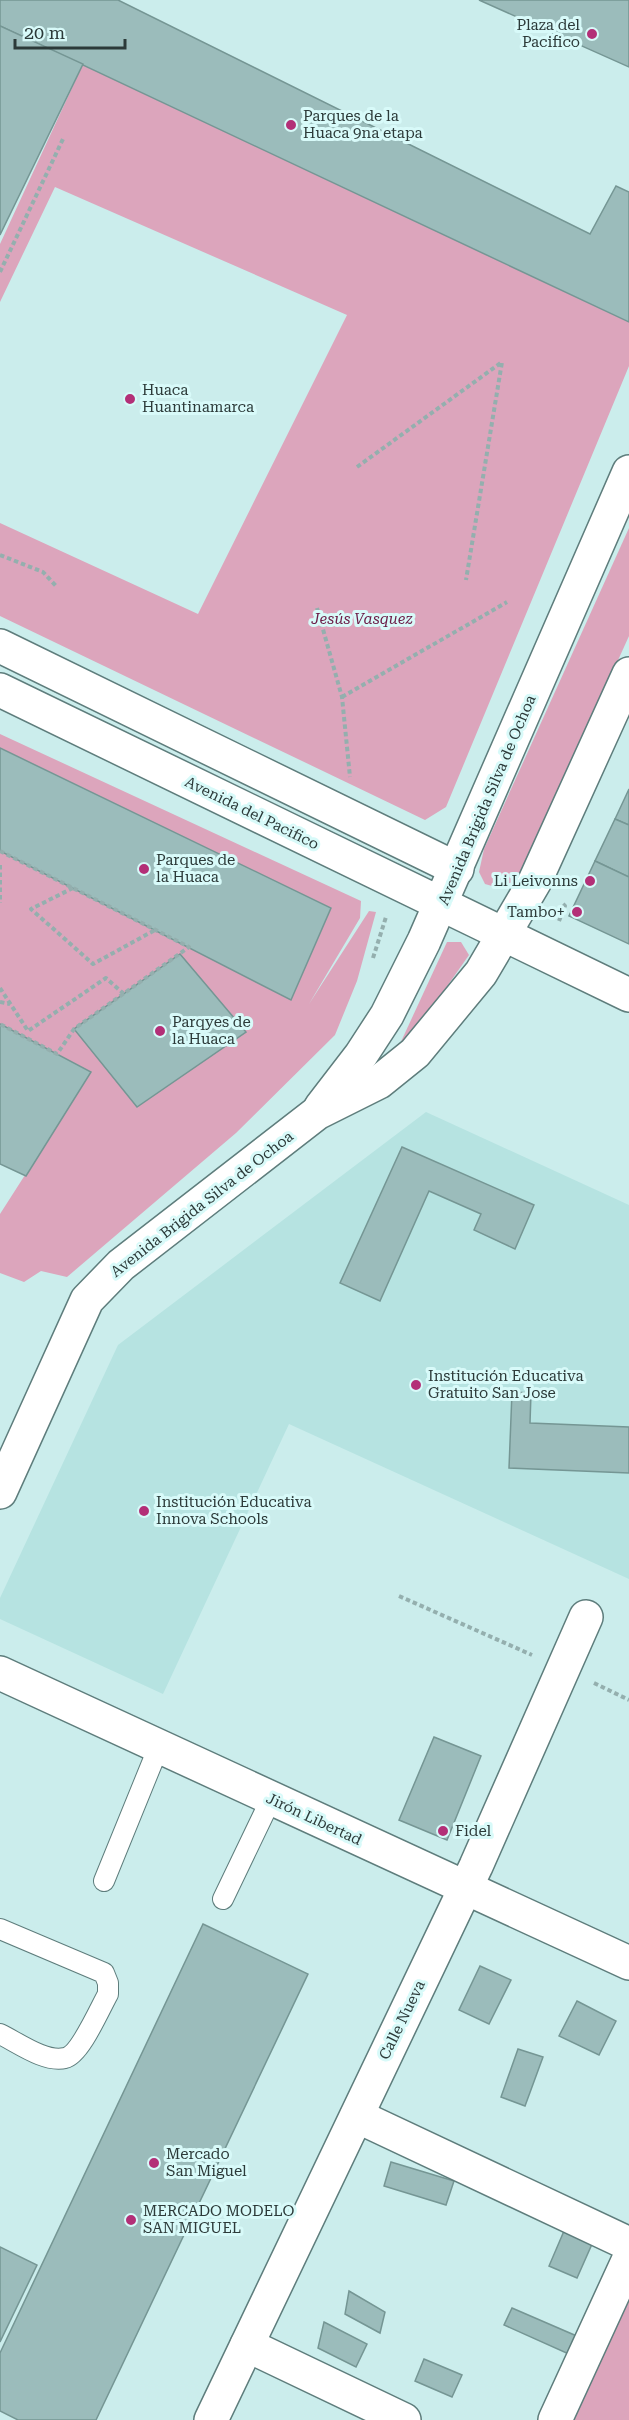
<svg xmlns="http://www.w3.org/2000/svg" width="629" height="2420" viewBox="0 0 629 2420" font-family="'Roboto Serif',serif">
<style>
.built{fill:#b6e3e1}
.green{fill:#dca5bc;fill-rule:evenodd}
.building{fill:#9bbcbb;stroke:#759694;stroke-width:1.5}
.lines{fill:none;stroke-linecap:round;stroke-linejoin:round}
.service-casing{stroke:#5e7d7c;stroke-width:22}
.minor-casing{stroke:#5e7d7c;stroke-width:36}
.tertiary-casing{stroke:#5e7d7c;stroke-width:36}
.path{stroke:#94afae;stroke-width:4;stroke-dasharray:4.5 3;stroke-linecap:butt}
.service{stroke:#fff;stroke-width:20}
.minor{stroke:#fff;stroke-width:33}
.tertiary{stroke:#fff;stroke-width:33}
.poi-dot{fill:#b32f77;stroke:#d8faf9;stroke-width:2}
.labels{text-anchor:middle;stroke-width:6;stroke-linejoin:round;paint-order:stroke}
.poi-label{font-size:15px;fill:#2c3a39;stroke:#d8faf9;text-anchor:start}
.park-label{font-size:15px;font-style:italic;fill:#6b1b46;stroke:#d8faf9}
.street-label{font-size:15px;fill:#2c3a39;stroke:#d8faf9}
</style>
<rect width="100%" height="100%" fill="#cbedec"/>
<!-- built -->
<polygon class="built" points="426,1112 629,1205 629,1579 289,1424 163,1694 0,1619 0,1598 118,1345"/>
<!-- green -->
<g class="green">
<polygon points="83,64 629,322 629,366 446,807 425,820 0,616 0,523 198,614 347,315 55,187 0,302 0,244"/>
<polygon points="629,528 629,636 517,883 499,888 485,884 479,872 484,849"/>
<path d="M0 734 361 901 360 918 309 1004 369 911 376 912 357 981 335 1035 236 1133 67 1277 41 1271 24 1282 0 1273V1214L91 1072 0 1024V851L291 999 331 908 0 748ZM180 955 246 1032 137 1107 75 1029Z"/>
<polygon points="447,942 461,942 469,955 415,1032 399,1046"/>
<polygon points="629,2256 629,2420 552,2420"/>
</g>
<!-- building -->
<g class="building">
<polygon points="0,0 118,0 590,234 616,186 629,192 629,322 0,26"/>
<polygon points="479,0 629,0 629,67"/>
<polygon points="0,26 83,64 0,235"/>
<polygon points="0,748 331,908 291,1000 0,851"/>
<polygon points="629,789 629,825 615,819"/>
<polygon points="615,819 629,825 629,877 595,861"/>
<polygon points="595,861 629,877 629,944 569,916"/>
<polygon points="180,954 246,1032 137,1107 74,1029"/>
<polygon points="0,1024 91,1072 26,1176 0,1164"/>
<polygon points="402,1147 534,1205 515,1249 474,1230 481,1214 429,1191 380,1301 340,1283"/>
<polygon points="512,1392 531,1393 530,1423 629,1427 629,1473 509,1468"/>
<polygon points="434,1737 481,1756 447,1840 399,1820"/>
<polygon points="203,1924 308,1974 96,2420 18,2420 0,2411 0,2353"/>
<polygon points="480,1966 511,1980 489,2024 459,2010"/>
<polygon points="577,2001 616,2021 599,2055 559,2036"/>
<polygon points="518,2049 543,2057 525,2106 501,2097"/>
<polygon points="391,2162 454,2181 446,2205 384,2186"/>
<polygon points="564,2231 592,2244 577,2278 549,2266"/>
<polygon points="0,2247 37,2265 0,2342"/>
<polygon points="349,2291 385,2312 380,2333 345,2314"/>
<polygon points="512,2308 579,2337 571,2355 504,2325"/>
<polygon points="324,2322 367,2344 356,2367 318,2348"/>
<polygon points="424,2359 462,2375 452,2397 415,2381"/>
</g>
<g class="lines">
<!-- service casing -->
<g class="service-casing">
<g id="service">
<polyline points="104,1881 159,1746"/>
<polyline points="223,1899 271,1799"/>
<path d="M0 1929 104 1973 108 1983V1994C100 2008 80 2055 65 2058 45 2063 17 2042 0 2034"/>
</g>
</g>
<!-- minor casing -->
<g class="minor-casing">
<g id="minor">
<polyline points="357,2116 629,2244"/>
<polyline points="247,2345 404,2420"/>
<polyline points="211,2420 476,1866 586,1617"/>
<polyline points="555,2420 629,2259"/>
</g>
</g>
<!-- tertiary casing -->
<g class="tertiary-casing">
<g id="tertiary">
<polyline points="0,646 457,869"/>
<polyline points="0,690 629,995"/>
<polyline points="321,1107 361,1055 387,1015 424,941 629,472"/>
<polyline points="0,1492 87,1300 121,1265 317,1113 379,1082 415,1053 481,973 535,881 629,674"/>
<polyline points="0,1673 629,1963"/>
</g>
</g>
<!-- path -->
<g class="path">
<polyline points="0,272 63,139"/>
<polyline points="357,467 502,362 466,580"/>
<polyline points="0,555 43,572 57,587"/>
<polyline points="317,608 342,697 350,777"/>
<polyline points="342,697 507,602"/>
<polyline points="0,851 189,947 74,1029 57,1054 0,1024"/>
<polyline points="0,865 0,903"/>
<polyline points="73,888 31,909 93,964 155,930"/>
<polyline points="559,921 565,906 563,904"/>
<polyline points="373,958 386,917"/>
<polyline points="0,988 28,1031 106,978 124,994"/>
<polyline points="0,1002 10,1004"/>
<polyline points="399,1596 532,1655"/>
<polyline points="594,1683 629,1700"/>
</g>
<!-- service -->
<use href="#service" class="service"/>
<!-- minor -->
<use href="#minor" class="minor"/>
<!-- tertiary -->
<use href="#tertiary" class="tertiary"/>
</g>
<!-- markers -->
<g class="poi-dot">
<circle cx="592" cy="34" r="6"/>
<circle cx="291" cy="125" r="6"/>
<circle cx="130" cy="399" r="6"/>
<circle cx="144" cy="869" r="6"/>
<circle cx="590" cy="881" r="6"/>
<circle cx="577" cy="912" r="6"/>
<circle cx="160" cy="1031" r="6"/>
<circle cx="416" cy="1385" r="6"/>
<circle cx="144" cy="1511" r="6"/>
<circle cx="443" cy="1831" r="6"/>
<circle cx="154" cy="2163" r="6"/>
<circle cx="131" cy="2220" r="6"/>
</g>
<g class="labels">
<!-- poi labels -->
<g class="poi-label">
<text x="580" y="30" text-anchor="end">Plaza del<tspan x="580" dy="17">Pacifico</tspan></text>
<text x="303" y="121">Parques de la<tspan x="303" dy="17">Huaca 9na etapa</tspan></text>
<text x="142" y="395">Huaca<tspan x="142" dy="17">Huantinamarca</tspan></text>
<text x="156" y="865">Parques de<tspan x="156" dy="17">la Huaca</tspan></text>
<text x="578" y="886" text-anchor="end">Li Leivonns</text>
<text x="565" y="917" text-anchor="end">Tambo+</text>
<text x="172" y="1027">Parqyes de<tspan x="172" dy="17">la Huaca</tspan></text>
<text x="428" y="1381">Institución Educativa<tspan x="428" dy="17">Gratuito San Jose</tspan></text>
<text x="156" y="1507">Institución Educativa<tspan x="156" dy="17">Innova Schools</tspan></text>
<text x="455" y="1836">Fidel</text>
<text x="166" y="2159">Mercado<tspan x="166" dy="17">San Miguel</tspan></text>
<text x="143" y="2216">MERCADO MODELO<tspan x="143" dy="17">SAN MIGUEL</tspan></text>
</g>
<!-- park labels -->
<g class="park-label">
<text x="362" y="624">Jesús Vasquez</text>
</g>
<!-- street labels -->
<g class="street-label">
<text transform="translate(487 800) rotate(-67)" y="5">Avenida Brigida Silva de Ochoa</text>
<text transform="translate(252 813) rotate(26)" y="5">Avenida del Pacifico</text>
<text transform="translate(202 1204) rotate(-38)" y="5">Avenida Brigida Silva de Ochoa</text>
<text transform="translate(314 1819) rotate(25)" y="5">Jirón Libertad</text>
<text transform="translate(402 2020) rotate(-64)" y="5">Calle Nueva</text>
</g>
</g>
<!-- scale -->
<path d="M15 39v9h110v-9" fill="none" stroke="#2c3a39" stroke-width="3"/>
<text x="24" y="39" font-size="18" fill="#2c3a39" stroke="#d8faf9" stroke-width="4.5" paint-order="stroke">20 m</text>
</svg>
